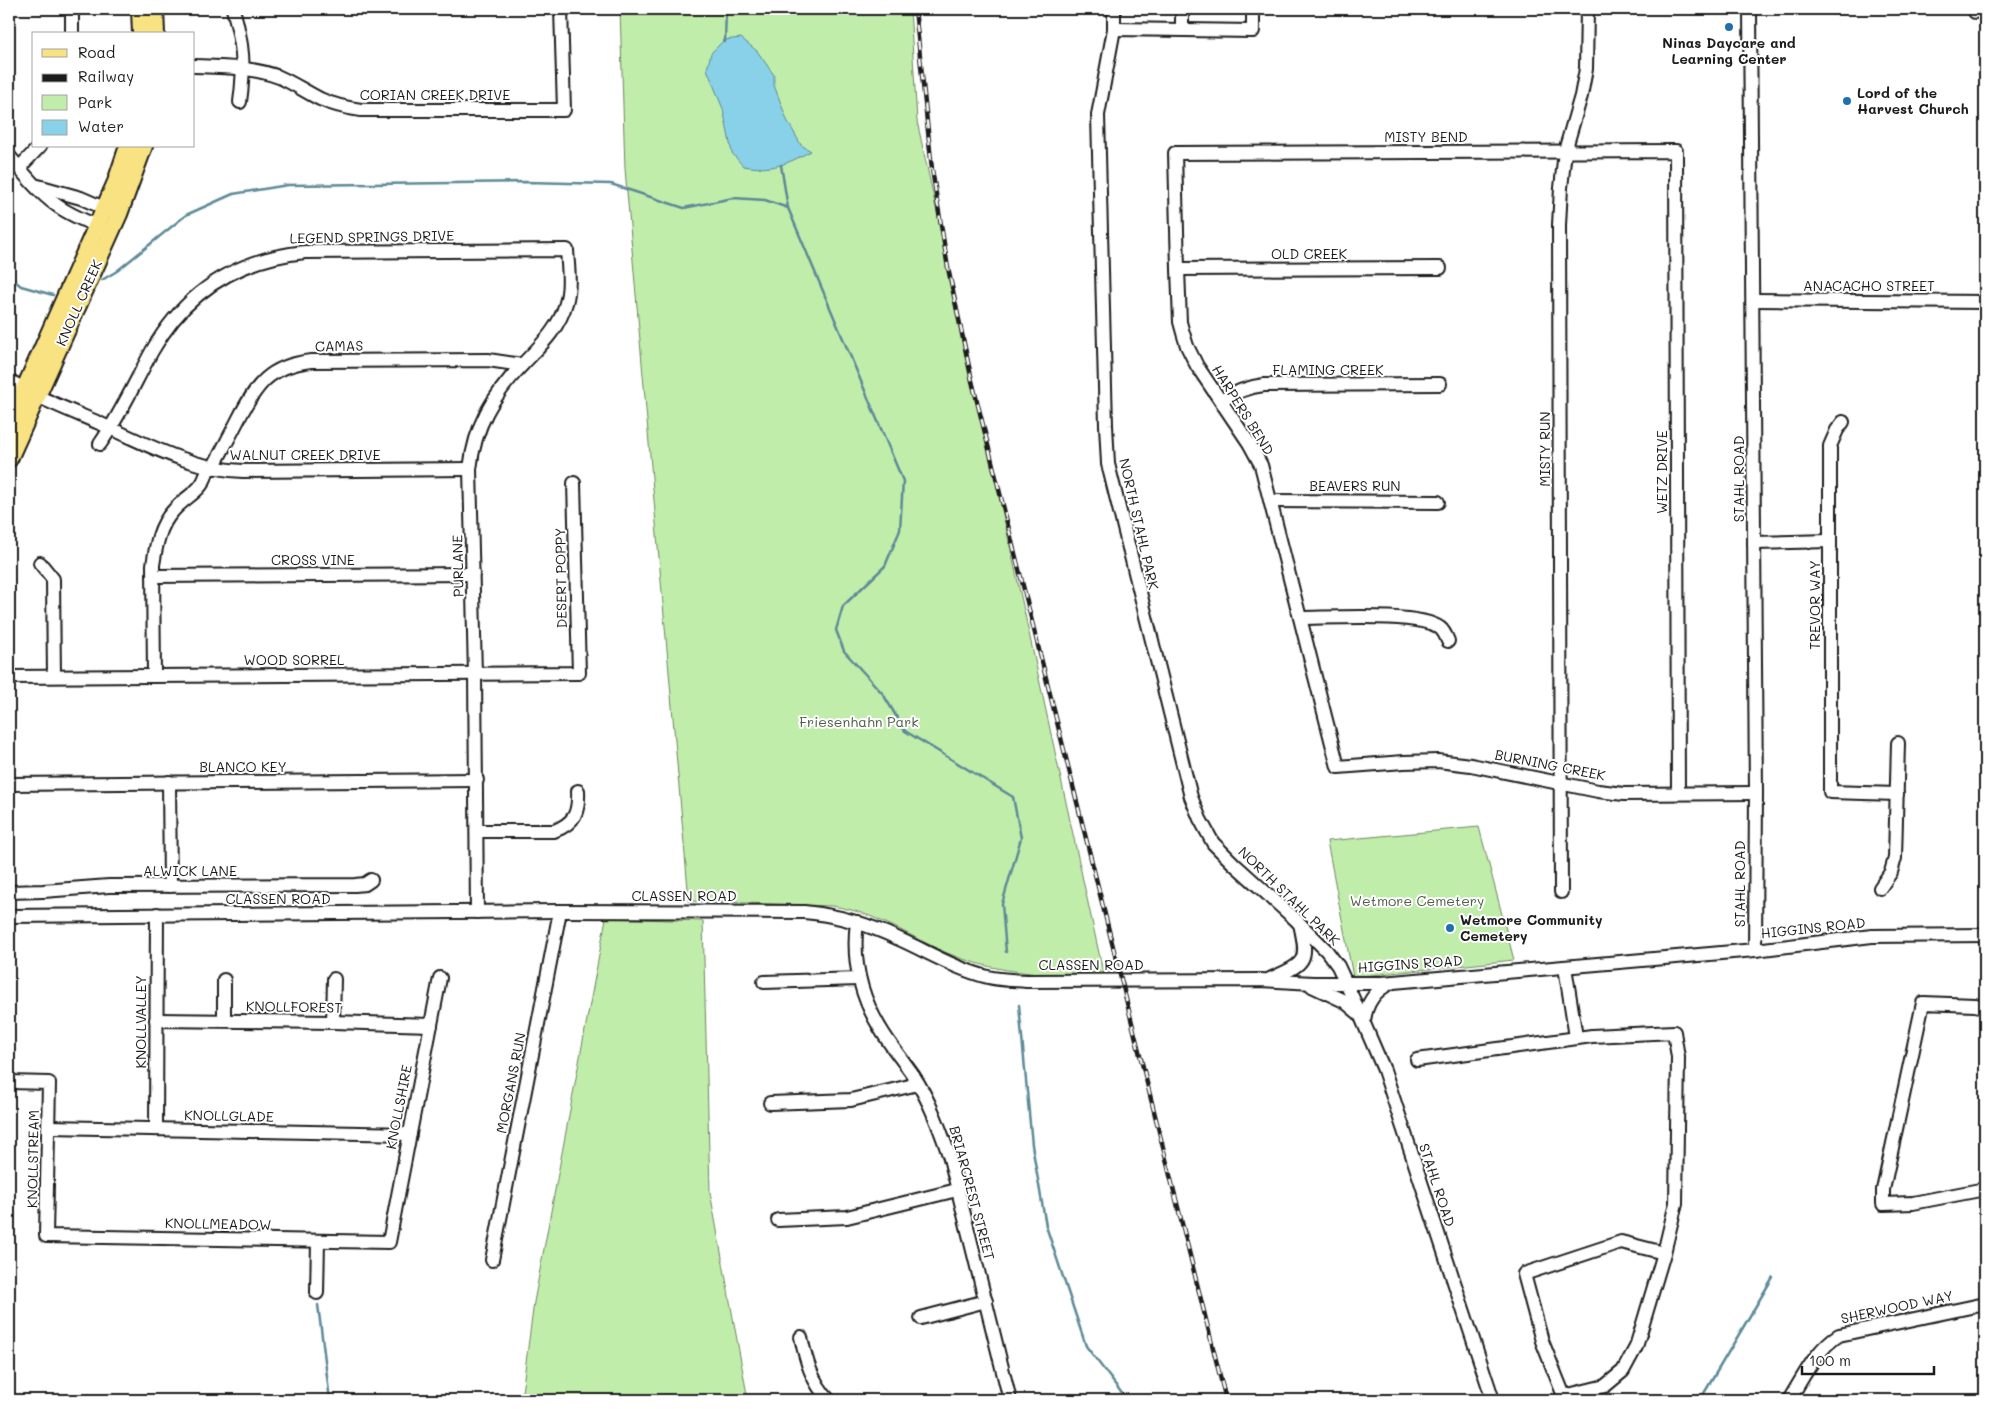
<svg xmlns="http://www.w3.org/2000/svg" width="1994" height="1409" viewBox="0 0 1994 1409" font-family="Mali,sans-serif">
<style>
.built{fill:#f5eedf}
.green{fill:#c1edaa;stroke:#6e8463}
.water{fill:#88d1e9;stroke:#5d8997}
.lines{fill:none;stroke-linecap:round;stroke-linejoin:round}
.stream{stroke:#5d8997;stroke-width:2.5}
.minor-casing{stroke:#1c1c1c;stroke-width:16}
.major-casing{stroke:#1c1c1c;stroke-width:20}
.minor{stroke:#fff;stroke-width:12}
.major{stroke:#f8e281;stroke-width:16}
.rail-casing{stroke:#1c1c1c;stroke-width:4.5}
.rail{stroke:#fff;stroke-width:2.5;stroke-dasharray:8;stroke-linecap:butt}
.poi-dot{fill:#1f6fb2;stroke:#fff;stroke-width:2}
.labels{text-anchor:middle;stroke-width:4;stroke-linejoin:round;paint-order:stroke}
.poi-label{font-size:14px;font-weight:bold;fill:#1c1c1c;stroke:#fff;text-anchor:start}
.street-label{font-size:14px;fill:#1c1c1c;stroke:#fff}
.park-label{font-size:14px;fill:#4e5b47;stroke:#fff}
</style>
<rect width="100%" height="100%" fill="#fff"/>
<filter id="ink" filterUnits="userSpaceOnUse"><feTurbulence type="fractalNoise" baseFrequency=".02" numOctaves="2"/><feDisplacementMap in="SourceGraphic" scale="10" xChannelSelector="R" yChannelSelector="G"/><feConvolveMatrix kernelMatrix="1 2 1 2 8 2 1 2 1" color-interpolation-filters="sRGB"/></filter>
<g filter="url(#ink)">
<!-- built -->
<polygon class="built" points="1249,1398 1330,1400 1250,1400"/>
<!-- green -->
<g class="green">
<path d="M620 9H910L917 121 1104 976C1050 975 1003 975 952 955 911 938 876 912 832 906L689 901 625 169Z"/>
<polygon points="1479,827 1514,960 1353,977 1327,841"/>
<polygon points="606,918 703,921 710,1192 748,1400 521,1400 534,1302"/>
</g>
<!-- water -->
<path class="water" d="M741 38 757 51 774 75V85L787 120 801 145 811 151C785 165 772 171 743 166L732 153 723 109 707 69 711 53 724 40Z"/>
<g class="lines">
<!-- stream -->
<g class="stream">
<polyline points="725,42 726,9"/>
<polyline points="781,165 788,208 903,481 900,530 885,566 843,606 836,630 844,651 883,694 905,731 1013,797 1021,838 1002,904 1006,952"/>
<polyline points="9,276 21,286 53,295"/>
<polyline points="102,280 117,271 186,215 233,194 288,185 526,182 611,184 684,208 733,198 765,200 788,208"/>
<polyline points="1019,1005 1032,1145 1046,1226 1086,1346 1127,1400"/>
<polyline points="318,1305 330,1400"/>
<polyline points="1700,1400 1773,1277"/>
</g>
<!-- minor casing -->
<g class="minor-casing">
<g id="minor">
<polyline points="72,9 72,34"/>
<path d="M233 9C243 44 245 66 240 102"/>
<polyline points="1114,9 1114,29 1098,115 1106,425 1108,464 1191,797 1200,819 1213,843 1234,864 1295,919 1326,950 1338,966 1356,1005 1384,1070 1493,1400"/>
<polyline points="1182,9 1182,29"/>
<polyline points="1750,9 1756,793 1755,950"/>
<polyline points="1975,12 1975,9"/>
<polyline points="1114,29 1253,31 1253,9"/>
<path d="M194 66C222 67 252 67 279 77 293 83 306 92 320 99 333 105 347 108 361 110H564L561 9"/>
<path d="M9 156C23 172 37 191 55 204 69 215 88 222 104 229"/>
<polyline points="19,168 40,146"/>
<polyline points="38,186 81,198 111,211"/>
<polyline points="1178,269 1440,268"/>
<polyline points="1753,300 1985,302"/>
<path d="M9 380C37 398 69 410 99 423 146 444 191 469 243 471L470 469"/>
<path d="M1221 401C1235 392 1247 387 1264 385L1440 384"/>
<polyline points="1843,422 1837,430 1830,446 1830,792 1897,794"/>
<path d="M100 444C121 414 135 382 152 351 186 291 237 259 305 252L567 250C568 267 571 286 566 303 559 329 540 346 522 365 492 397 475 425 470 469L475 674 477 912"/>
<path d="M213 468C221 452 230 436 238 420 256 385 269 366 311 361L488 360 522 365"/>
<polyline points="1271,501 1438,502"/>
<polyline points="1754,543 1830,541"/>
<polyline points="40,563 53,579 54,676"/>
<polyline points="153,576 473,574"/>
<path d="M1301 618C1329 618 1420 612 1440 628 1444 631 1446 636 1448 641"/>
<path d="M154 676 153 565C156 546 159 526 173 511 188 493 204 493 208 467"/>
<polyline points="9,677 579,673 574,483"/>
<polyline points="169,782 170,886"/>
<polyline points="9,784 477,780"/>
<polyline points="1678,793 1676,151 1175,153 1178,269 1180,322 1183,333 1187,346 1197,366 1249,443 1261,465 1338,767 1404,762 1438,761 1471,765 1598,791 1624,794 1756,793"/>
<path d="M477 831H554C575 823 579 812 578 791"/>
<polyline points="1880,888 1891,872 1895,858 1898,743"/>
<polyline points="9,892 43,891 109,886 355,885 365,884 371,880"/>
<polyline points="1561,892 1559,225 1561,188 1565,151 1581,96 1586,69 1587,9"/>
<path d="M9 916 560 911 804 912C837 915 868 924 899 939 928 952 956 969 988 977 1000 980 1013 980 1026 981L1261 980 1313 983H1382L1755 950 1872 936 1985 935"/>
<path d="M857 922C852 960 860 995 880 1028 889 1044 902 1059 913 1075 930 1101 940 1129 950 1158L1010 1400"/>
<polyline points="1565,967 1576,1037"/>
<path d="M1270 979C1305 963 1309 963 1300 924"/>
<polyline points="764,982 859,979"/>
<polyline points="1312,986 1344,1001 1357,1012"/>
<polyline points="1985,1007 1975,1005 1923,1003 1883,1190 1883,1204 1913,1203 1985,1189"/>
<polyline points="156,1020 333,1022 431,1025"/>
<polyline points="224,1020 224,980"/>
<path d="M1364 1021C1366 1004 1375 990 1391 983"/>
<polyline points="333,1022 334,979"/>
<polyline points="1417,1060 1592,1036 1674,1032 1678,1057 1676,1203 1664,1253 1636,1347 1623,1371 1605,1386 1564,1396 1542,1341 1524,1274 1621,1242 1664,1253"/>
<polyline points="9,1082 49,1083 46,1236 389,1242 440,978"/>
<polyline points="770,1103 851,1100 918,1084"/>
<polyline points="49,1127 410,1134"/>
<polyline points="156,1129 157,914"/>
<polyline points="778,1220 847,1217 957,1190"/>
<polyline points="492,1260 560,911"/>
<polyline points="317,1293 318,1241"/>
<polyline points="921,1318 986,1301"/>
<path d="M801 1337C806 1361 812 1382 829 1400"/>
<path d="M1789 1400C1803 1378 1816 1349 1839 1335L1985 1304"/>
</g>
</g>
<!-- major casing -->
<g class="major-casing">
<g id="major">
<polyline points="140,9 141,34"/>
<polyline points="155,9 156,34"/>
<polyline points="9,424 116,182 128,146"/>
<polyline points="9,459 119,214 144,146"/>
</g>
</g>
<!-- minor -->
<use href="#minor" class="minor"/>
<!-- major -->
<use href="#major" class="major"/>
<!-- rail casing -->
<g class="rail-casing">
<polyline id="rail" points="915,9 932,169 948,268 972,381 1226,1400"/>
</g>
<!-- rail -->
<use href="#rail" class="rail"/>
</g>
</g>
<!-- markers -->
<g class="poi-dot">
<circle cx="1729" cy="27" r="5"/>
<circle cx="1847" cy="101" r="5"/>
<circle cx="1450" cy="928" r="5"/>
</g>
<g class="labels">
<!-- poi labels -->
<g class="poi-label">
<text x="1729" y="48" text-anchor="middle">Ninas Daycare and<tspan x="1729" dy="16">Learning Center</tspan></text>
<text x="1857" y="98">Lord of the<tspan x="1857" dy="16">Harvest Church</tspan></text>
<text x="1460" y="925">Wetmore Community<tspan x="1460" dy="16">Cemetery</tspan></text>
</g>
<!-- street labels -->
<g class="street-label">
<text x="435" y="100">CORIAN CREEK DRIVE</text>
<text x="1426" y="142">MISTY BEND</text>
<text transform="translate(372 237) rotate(-1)" y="5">LEGEND SPRINGS DRIVE</text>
<text x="1309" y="259">OLD CREEK</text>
<text x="1869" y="291">ANACACHO STREET</text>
<text transform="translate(79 303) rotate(-66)" y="5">KNOLL CREEK</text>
<text transform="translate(339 346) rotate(-1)" y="5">CAMAS</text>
<text x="1328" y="375">FLAMING CREEK</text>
<text transform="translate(1243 410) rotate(58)" y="5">HARPERS BEND</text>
<text transform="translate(1545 449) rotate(-90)" y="5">MISTY RUN</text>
<text x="305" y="460">WALNUT CREEK DRIVE</text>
<text transform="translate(1662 472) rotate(-90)" y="5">WETZ DRIVE</text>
<text transform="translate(1739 479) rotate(-90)" y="5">STAHL ROAD</text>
<text x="1355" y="491">BEAVERS RUN</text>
<text transform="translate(1139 524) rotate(77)" y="5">NORTH STAHL PARK</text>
<text x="313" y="565">CROSS VINE</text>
<text transform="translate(458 566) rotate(-91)" y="5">PURLANE</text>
<text transform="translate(561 578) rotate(-91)" y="5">DESERT POPPY</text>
<text transform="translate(1815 605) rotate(-90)" y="5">TREVOR WAY</text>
<text x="294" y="665">WOOD SORREL</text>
<text transform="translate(1550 765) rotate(11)" y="5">BURNING CREEK</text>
<text x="243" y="772">BLANCO KEY</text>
<text x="190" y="876">ALWICK LANE</text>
<text transform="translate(1740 884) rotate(-90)" y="5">STAHL ROAD</text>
<text x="684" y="901">CLASSEN ROAD</text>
<text transform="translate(1289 896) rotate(44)" y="5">NORTH STAHL PARK</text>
<text x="278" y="904">CLASSEN ROAD</text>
<text transform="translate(1813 928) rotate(-6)" y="5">HIGGINS ROAD</text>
<text transform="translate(1410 964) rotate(-4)" y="5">HIGGINS ROAD</text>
<text x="1091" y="970">CLASSEN ROAD</text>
<text transform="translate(294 1007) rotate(1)" y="5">KNOLLFOREST</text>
<text transform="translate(141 1022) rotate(-90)" y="5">KNOLLVALLEY</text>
<text transform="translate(511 1083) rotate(-79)" y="5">MORGANS RUN</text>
<text transform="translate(399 1107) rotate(-79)" y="5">KNOLLSHIRE</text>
<text transform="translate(229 1116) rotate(1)" y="5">KNOLLGLADE</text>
<text transform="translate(33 1159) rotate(-89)" y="5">KNOLLSTREAM</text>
<text transform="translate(1437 1185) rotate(72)" y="5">STAHL ROAD</text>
<text transform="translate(972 1193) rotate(75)" y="5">BRIARCREST STREET</text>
<text transform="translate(218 1224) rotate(1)" y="5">KNOLLMEADOW</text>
<text transform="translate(1897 1307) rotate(-12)" y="5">SHERWOOD WAY</text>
</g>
<!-- park labels -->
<g class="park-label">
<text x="859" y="727">Friesenhahn Park</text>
<text x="1417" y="906">Wetmore Cemetery</text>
</g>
</g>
<!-- margin -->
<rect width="1994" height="1409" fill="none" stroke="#fff" stroke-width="30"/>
<rect x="15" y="15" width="1964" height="1379" fill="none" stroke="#1c1c1c" stroke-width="2" filter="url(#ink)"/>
<!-- legend -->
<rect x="32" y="32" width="162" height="115" fill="#ffffff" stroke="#a4a4a4"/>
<rect x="42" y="49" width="25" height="8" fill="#f8e281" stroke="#a4a4a4"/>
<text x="78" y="58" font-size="15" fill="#1c1c1c">Road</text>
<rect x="42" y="74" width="25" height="8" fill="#1c1c1c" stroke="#a4a4a4"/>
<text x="78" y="82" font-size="15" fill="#1c1c1c">Railway</text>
<rect x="42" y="95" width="25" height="15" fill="#c1edaa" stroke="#a4a4a4"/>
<text x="78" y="108" font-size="15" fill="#1c1c1c">Park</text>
<rect x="42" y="120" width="25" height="15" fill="#88d1e9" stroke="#a4a4a4"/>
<text x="78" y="132" font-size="15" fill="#1c1c1c">Water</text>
<!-- scale -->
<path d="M1802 1366v8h132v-8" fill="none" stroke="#1c1c1c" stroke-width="2.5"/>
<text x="1809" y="1366" font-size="15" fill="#1c1c1c" stroke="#ffffff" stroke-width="4" paint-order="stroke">100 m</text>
</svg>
